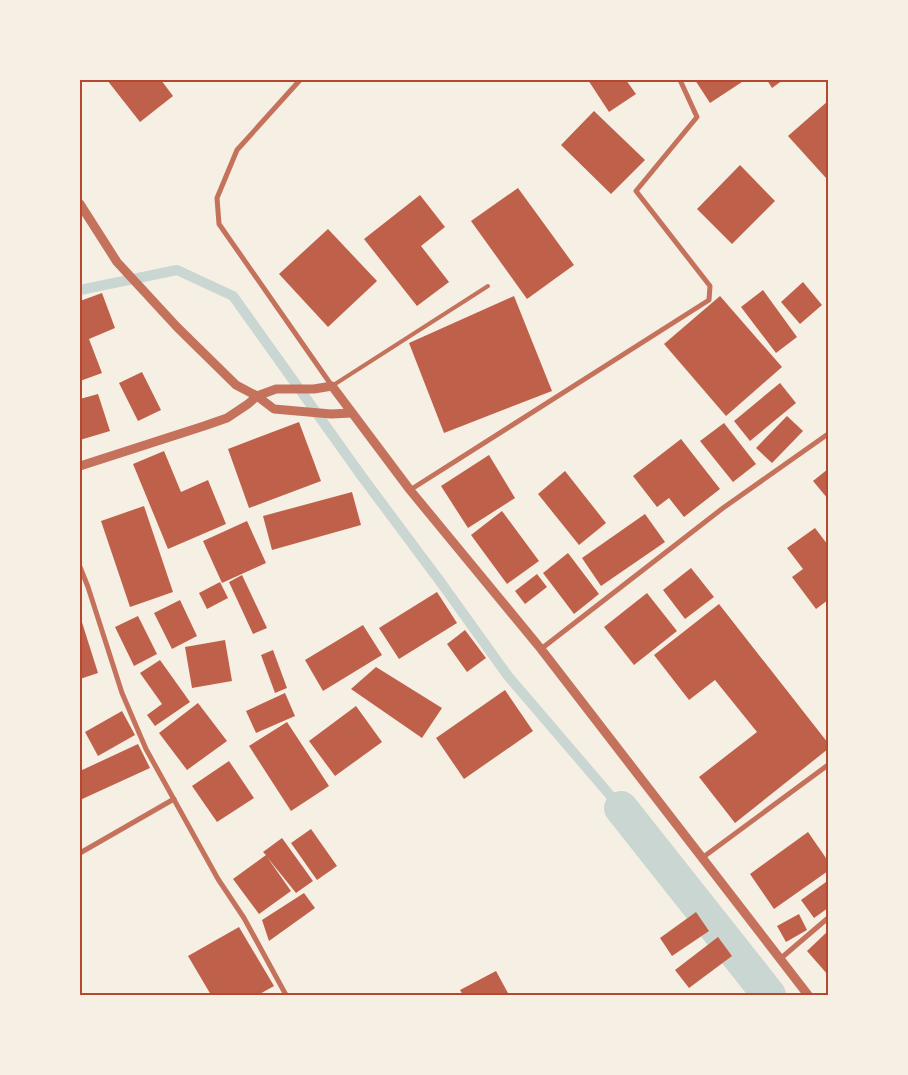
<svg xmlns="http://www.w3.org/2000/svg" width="908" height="1075" viewBox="0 0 908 1075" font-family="'Fira Sans Condensed',sans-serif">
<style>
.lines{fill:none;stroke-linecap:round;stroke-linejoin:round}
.stream{stroke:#c9d6d2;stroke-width:10}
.canal{stroke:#c9d6d2;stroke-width:34}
.building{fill:#bf614a}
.service{stroke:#c5725c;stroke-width:4}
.minor{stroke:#c5725c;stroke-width:5}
.tertiary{stroke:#c5725c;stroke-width:9}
.neatline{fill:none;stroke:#b5482f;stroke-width:2}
</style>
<rect width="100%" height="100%" fill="#f6efe4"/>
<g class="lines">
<!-- stream -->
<polyline class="stream" points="80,290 177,270 233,296 363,478 442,584 508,676 621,808"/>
<!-- canal -->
<polyline class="canal" points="621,808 769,995"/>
</g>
<!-- building -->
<g class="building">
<polygon points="107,80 161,80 173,96 140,122"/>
<polygon points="588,80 626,80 636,94 609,112"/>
<polygon points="695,80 745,80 710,103"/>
<polygon points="767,80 783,80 772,88"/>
<polygon points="828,101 828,177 826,178 788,136"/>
<polygon points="594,111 645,160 611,194 561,145"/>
<polygon points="740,165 775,201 732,244 697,209"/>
<polygon points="518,188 574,265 527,299 471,221"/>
<polygon points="420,195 445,227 421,246 449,282 417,306 364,239"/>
<polygon points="328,229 377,281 328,327 279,274"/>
<polygon points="803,282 822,305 800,324 781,302"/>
<polygon points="763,290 797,337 776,353 741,307"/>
<polygon points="102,293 115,328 89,339 102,373 80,381 80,301"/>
<polygon points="514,296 552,391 444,433 409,343"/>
<polygon points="720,296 782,367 726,416 664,344"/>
<polygon points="142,372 161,410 138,421 119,383"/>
<polygon points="780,383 796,403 750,441 734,421"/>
<polygon points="98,394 110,431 80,440 80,399"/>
<polygon points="787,416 803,431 772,463 756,448"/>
<polygon points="299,422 321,481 249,508 228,449"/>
<polygon points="724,423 756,464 733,482 700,441"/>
<polygon points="681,439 720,489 684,517 669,498 657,507 633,476"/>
<polygon points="164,451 181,492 208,480 226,524 168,549 133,464"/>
<polygon points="489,455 515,498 468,528 441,486"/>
<polygon points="828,469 828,499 813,481"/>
<polygon points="565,471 606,523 579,545 538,494"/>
<polygon points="352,492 361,525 272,550 263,516"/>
<polygon points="144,506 173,592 130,607 101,521"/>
<polygon points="502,511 539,561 507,584 471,535"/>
<polygon points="645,514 665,542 601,586 582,558"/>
<polygon points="247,521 266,563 222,583 203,541"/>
<polygon points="815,528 828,545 828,600 816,609 792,577 803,569 787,548"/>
<polygon points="568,553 599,594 574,614 543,573"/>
<polygon points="691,568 714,597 685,619 663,590"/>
<polygon points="537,574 547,587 525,604 515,591"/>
<polygon points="242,575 267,628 253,634 229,582"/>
<polygon points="220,582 228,598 207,609 199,593"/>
<polygon points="437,592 457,623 399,659 379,628"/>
<polygon points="647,593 677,631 634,665 604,627"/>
<polygon points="180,600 197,636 172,649 154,613"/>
<polygon points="719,604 828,743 828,749 735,823 699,777 757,732 715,680 689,700 654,655"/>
<polygon points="80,616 98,673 80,679"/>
<polygon points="138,616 157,654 134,666 115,627"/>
<polygon points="363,625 382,655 323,691 305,660"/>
<polygon points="465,630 486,658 467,672 447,644"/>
<polygon points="225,640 232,681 192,688 185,647"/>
<polygon points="273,650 287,688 275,693 261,655"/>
<polygon points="160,660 190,702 155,726 147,715 162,704 140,673"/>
<polygon points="376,667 442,708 422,738 351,689"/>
<polygon points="505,690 533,731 464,779 436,738"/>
<polygon points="285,693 295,716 256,733 246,711"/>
<polygon points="198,703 227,741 187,770 159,733"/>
<polygon points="356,706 382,742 335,776 309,741"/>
<polygon points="122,711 135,735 98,756 85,732"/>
<polygon points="287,722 329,786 291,811 249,746"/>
<polygon points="138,744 150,768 80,800 80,771"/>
<polygon points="229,761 254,798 217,822 192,786"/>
<polygon points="311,829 337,866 317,880 291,843"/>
<polygon points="808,832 828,861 828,871 774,909 750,874"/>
<polygon points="282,838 313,881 296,893 267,857 291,891 259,914 233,879 266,855 263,852"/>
<polygon points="826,882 828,886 828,908 814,918 801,900"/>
<polygon points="304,893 315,908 269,941 262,920"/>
<polygon points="696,912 709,931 672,956 660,938"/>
<polygon points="799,914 807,930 786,942 777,926"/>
<polygon points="239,927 274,986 258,995 211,995 188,956"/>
<polygon points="828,931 828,975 807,951"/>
<polygon points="718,937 732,956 689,988 675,970"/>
<polygon points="496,971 509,995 463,995 460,990"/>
</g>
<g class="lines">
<!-- service -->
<polyline class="service" points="332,386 488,286"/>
<!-- minor -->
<g class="minor">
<polyline points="300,80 237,150 217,198 219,224 332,386"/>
<polyline points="410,490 709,300 710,286 636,191 697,117 680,80"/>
<polyline points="80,567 88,587 122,693 146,749 218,879 244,918 286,995"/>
<polyline points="541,649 723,508 828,434"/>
<polyline points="80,853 174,799"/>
<polyline points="702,858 828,765"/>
<polyline points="780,959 828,918"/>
</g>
<!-- tertiary -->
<g class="tertiary">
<polyline points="80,204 117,262 177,327 236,385 257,396 274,409 331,414 352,413"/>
<polyline points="80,466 204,426 227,418 248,404 257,396 276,389 314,389 332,386 410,490 541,649 808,995"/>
</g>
</g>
<!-- border -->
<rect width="908" height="1075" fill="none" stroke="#f6efe4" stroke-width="162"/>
<rect x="81" y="81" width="746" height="913" class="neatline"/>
</svg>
